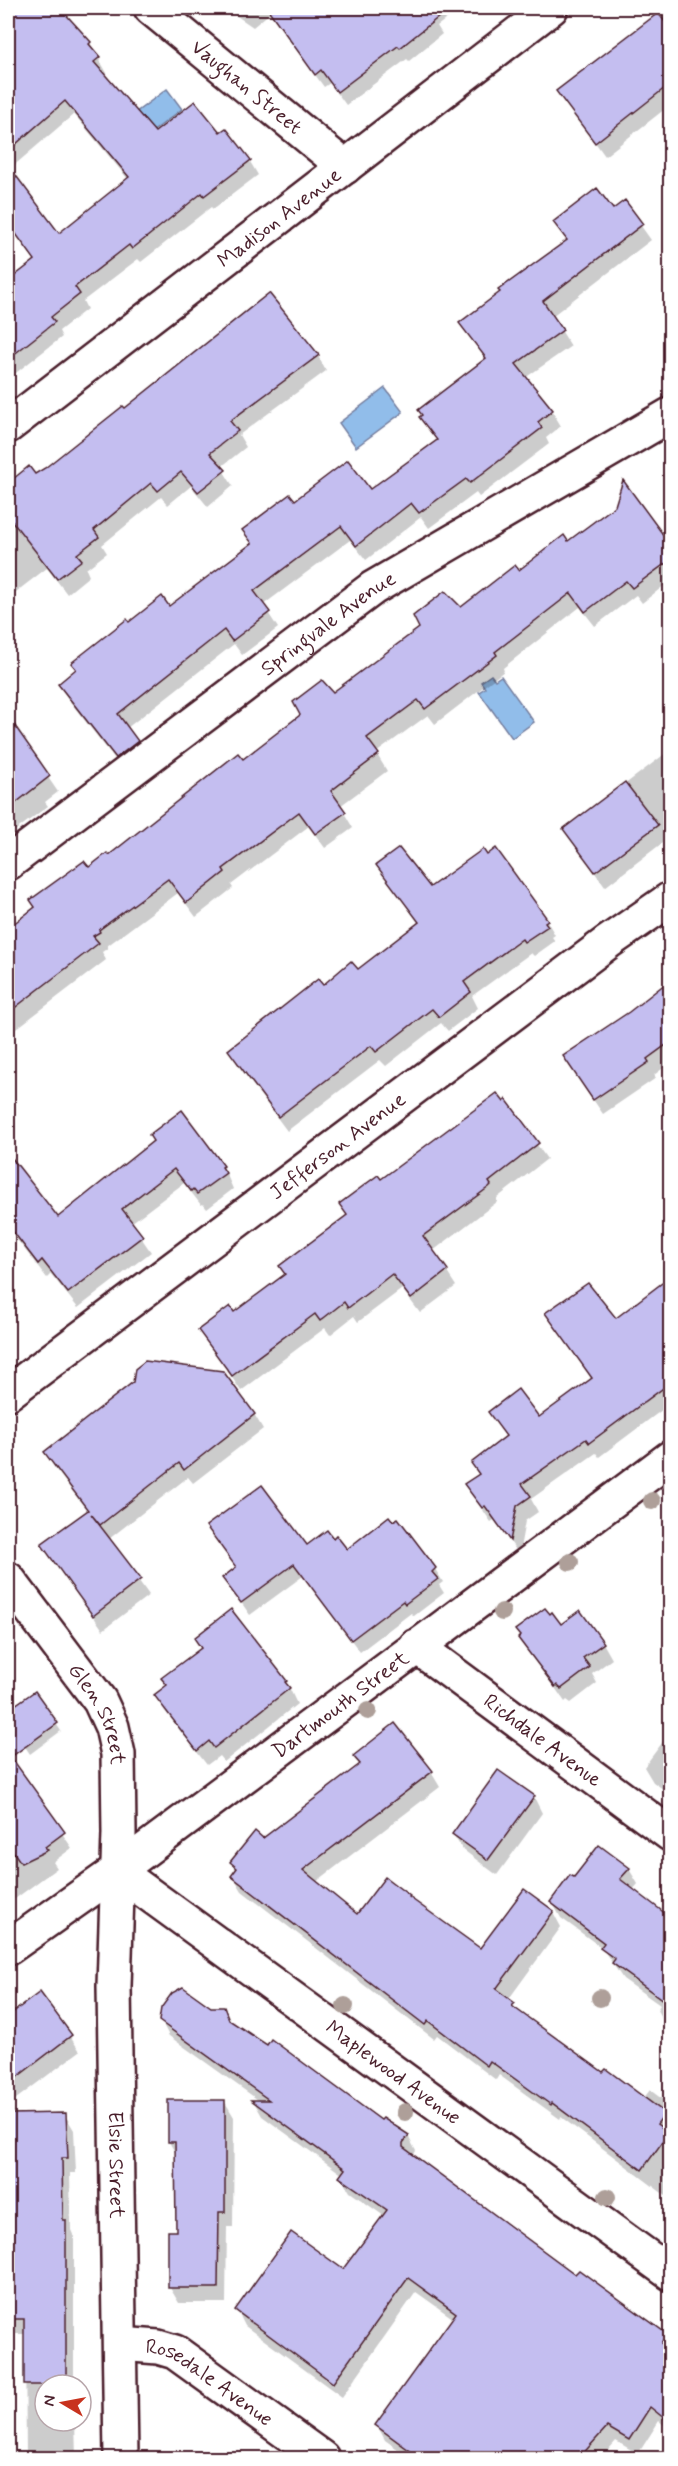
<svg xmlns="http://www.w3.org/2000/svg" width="678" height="2466" viewBox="0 0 678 2466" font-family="Mynerve,sans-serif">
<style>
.water{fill:#91bdea;stroke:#757e9e;stroke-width:1.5}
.shadow{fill:#0003;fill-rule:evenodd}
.building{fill:#c4bef0;stroke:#4a1f2b;stroke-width:1.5}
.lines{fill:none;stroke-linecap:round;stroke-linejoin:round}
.minor-casing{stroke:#4a1f2b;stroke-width:38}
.minor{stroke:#fff;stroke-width:33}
.tree{fill:#ae9f99}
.labels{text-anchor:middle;stroke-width:5;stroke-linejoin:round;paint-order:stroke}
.street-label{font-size:21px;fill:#4a1f2b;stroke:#fff}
</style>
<rect width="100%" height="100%" fill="#fff"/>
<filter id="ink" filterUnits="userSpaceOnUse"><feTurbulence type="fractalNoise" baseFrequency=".0167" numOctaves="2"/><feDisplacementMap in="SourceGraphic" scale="12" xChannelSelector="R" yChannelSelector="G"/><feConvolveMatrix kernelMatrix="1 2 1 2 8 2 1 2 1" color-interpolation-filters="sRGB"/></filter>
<g filter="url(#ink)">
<!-- water -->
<g class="water">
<polygon points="167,89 182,109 147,136 131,116"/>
<polygon points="385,388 403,412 356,447 339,423"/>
<polygon points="491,675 495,680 501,676 534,722 512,738 479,692 485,688 481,682"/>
</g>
<!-- shadow -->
<g class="shadow">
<path d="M8 8H58L90 43 107 73 104 76 155 134 220 135 249 160 258 175 213 209 211 207 141 262 138 259 83 301 87 309 59 331 62 337 8 379V283L35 261 8 224ZM74 114 128 179 59 235 11 168Z"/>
<polygon points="225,8 461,8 437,26 442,34 409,61 407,59 346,105 330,83 324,87 270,13 253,27"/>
<polygon points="667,8 670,8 670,105 605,156 558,91"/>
<polygon points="624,202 651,240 552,316 571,346 525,378 552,411 561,426 546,438 549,444 479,497 476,493 429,528 421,517 366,560 350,540 263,605 278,628 242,655 234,644 127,728 146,757 126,773 68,699 59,684 77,671 73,664 129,624 169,609 252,544 244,530 295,502 370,491 437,442 421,417 486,360 461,324 567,242 555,222 613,211"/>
<polygon points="318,356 326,371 239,435 246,447 221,467 233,486 208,507 191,486 168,505 161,497 102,545 107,553 86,569 89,576 67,594 47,568 8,598 8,522 10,520 8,517 8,485 29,469 35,476 125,410"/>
<polygon points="624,483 670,550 670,581 642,603 636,595 595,626 580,607 503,668 504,671 435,724 428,715 376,753 387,771 340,806 353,828 325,848 309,826 231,885 233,888 196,917 178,893 107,946 108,948 102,952 106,960 8,1035 8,929 333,694 519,572 568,543 616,507"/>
<polygon points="8,719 58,792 45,802 48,806 8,836"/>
<polygon points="666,753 670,758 670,837 605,887 565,830"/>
<polygon points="378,866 429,890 547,921 555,935 552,937 555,941 534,956 531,953 472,996 478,1008 448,1031 441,1023 386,1066 380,1060 287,1131 238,1065 230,1051 323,987 357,971 419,924"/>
<polygon points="670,983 670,1063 654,1075 656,1078 603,1114 574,1072 630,1013"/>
<polygon points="506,1101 547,1159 497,1198 497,1202 433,1251 456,1286 420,1313 402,1289 358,1322 354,1316 330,1335 325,1328 241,1391 200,1330 234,1314 286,1275 348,1216 380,1181"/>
<polygon points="154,1142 223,1166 233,1189 207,1209 203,1204 201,1205 184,1183 131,1223 151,1252 78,1308 51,1274 47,1278 12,1233 8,1225 8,1214 36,1192 58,1219"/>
<polygon points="670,1279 670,1404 599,1457 596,1453 531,1499 538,1512 525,1521 519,1554 494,1520 491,1522 466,1485 479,1475 473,1463 506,1437 490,1413 539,1419 592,1380 547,1313 615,1320"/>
<polygon points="254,1414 263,1429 193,1483 188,1477 109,1539 149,1595 103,1630 43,1545 88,1512 54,1467 46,1453"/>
<polygon points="208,1527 306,1547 346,1551 435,1569 443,1582 439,1585 444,1593 414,1616 411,1613 360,1652 303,1576 250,1615 224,1578 237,1568"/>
<polygon points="560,1626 603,1643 612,1659 592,1674 597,1683 571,1703 567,1700 565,1702 520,1638"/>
<polygon points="286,1681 297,1704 224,1762 219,1756 207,1765 165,1711 156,1695"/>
<polygon points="35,1693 61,1731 30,1754 8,1721 8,1712"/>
<polygon points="670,1722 670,1794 653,1782 644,1767 665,1739 663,1724"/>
<polygon points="8,1754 72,1848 53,1862 57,1868 8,1904"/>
<polygon points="355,1756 431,1772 440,1787 316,1882 357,1916 409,1897 411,1901 480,1950 553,1912 561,1927 508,2000 518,2013 604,2074 643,2099 650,2090 670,2105 670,2199 561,2117 560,2119 499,2075 496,2080 437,2035 434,2039 242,1891 233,1876 237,1871 231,1862 360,1766"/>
<polygon points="534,1797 542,1813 497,1875 462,1849 453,1834"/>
<polygon points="629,1869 638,1884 632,1891 670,1920 670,2029 665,2025 657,2010 660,2005 623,1979 602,1948 561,1918 552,1902 574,1879"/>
<polygon points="40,1994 80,2051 8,2105 8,2018"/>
<polygon points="211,2008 224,2008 233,2024 382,2123 408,2136 416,2151 413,2156 576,2277 579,2272 670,2338 670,2430 659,2421 638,2454 616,2441 601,2458 410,2458 385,2440 377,2425 454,2319 416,2292 342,2397 245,2326 237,2310 343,2271 384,2216 350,2192 341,2177 343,2175 262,2116 254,2102 261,2102 169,2036 161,2021"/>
<polygon points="225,2102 234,2117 233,2227 227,2227 226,2303 179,2303 170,2288 169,2232 178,2232 176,2154 169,2142"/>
<polygon points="65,2115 74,2130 76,2173 70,2173 71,2230 74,2237 74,2385 45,2385 45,2421 75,2421 76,2458 26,2458 25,2334 8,2334 8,2116"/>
</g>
<!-- building -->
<g class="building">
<polygon points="8,8 60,8 91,42 89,44 100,57 94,62 155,132 195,101 220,132 226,128 251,160 204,196 202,193 132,249 129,245 75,287 80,294 51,317 55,322 8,359 8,281 35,260 8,223 8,165 59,233 129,177 65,101 8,151"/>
<polygon points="267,8 450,8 400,48 398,46 337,92 321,70 315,75"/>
<polygon points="658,13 670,28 670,84 595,143 556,91"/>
<polygon points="597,188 613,209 625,200 643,224 543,301 563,330 516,364 553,410 538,422 542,428 470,483 466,479 419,513 411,503 356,546 341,526 254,591 270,612 232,641 224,630 118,714 138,741 116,758 58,684 76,669 71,663 127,619 129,622 162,596 169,606 252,543 242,530 290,494 295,500 348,460 370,489 437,440 419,417 422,415 418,410 486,358 459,323 500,292 498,290 567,240 553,222"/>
<polygon points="269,293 319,355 230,421 238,431 210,453 226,470 198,492 181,472 158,491 151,483 94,530 99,537 77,554 82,560 57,579 8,516 8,483 29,466 35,474 45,468 123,406 125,408"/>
<polygon points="623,480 670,544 670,560 632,588 626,581 585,612 571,593 495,652 497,655 425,709 418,700 367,738 379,754 331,791 346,812 315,834 299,812 223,869 225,872 186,903 168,879 99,930 100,932 93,936 99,943 8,1013 8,928 35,907 30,900 84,861 89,867 107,853 109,855 238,753 243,759 300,715 293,702 322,680 333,692 419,628 413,616 445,591 461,607 515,565 519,570 564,535 568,541 615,506"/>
<polygon points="8,716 50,776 8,809"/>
<polygon points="625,782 658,825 595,872 563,829"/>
<polygon points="399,848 430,887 483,849 487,855 496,848 548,920 545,922 548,926 524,942 522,939 464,982 471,992 439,1017 432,1009 376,1052 371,1046 278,1117 228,1050 318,979 323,985 351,961 358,969 419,922 376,865"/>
<polygon points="670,980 670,1042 647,1059 649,1062 593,1100 563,1056 629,1012"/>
<polygon points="497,1093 504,1102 506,1099 539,1143 489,1182 491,1185 489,1187 423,1236 448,1270 411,1299 392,1274 348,1308 344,1302 320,1321 315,1314 232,1376 198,1330 230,1306 234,1312 285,1274 279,1266 347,1215 339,1204 378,1175 381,1179"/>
<polygon points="182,1110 224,1166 222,1167 226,1173 197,1194 193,1189 191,1191 174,1169 122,1209 143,1236 68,1293 42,1260 38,1264 8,1225 8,1153 58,1217 153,1141 149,1135"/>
<polygon points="670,1277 670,1383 589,1443 586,1439 522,1484 531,1496 517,1506 510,1541 485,1506 482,1508 464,1484 479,1474 471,1463 506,1436 488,1412 518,1389 539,1417 592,1378 545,1313 588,1283 616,1318"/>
<polygon points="145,1361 223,1371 255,1414 184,1470 179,1463 100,1525 91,1514 141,1579 93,1616 41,1544 88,1510 44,1452 133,1382 135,1369"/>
<polygon points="262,1485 307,1545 327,1530 333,1538 336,1535 347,1549 389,1516 393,1521 398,1518 436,1568 432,1572 438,1579 405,1604 403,1601 351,1640 294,1564 241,1603 222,1578 236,1567 206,1526"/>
<polygon points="545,1608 550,1614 552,1612 561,1624 580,1610 604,1643 583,1658 590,1667 561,1689 557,1685 555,1687 518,1638 520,1636 515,1630"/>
<polygon points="231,1609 287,1681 285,1682 290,1688 214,1748 209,1741 197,1751 154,1695 167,1685 161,1678 201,1648 194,1638"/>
<polygon points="35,1691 58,1723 11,1757 65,1832 45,1847 48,1850 21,1863 8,1844 8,1710"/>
<polygon points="395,1723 433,1771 303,1870 357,1914 385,1877 410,1896 409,1897 480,1948 524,1889 554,1911 496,1989 515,2003 512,2006 603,2072 606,2069 665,2113 657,2124 669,2133 642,2170 552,2103 551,2105 490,2061 487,2066 428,2021 425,2025 231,1876 237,1868 230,1862 255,1831 263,1838 360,1764 353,1756"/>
<polygon points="498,1770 535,1796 488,1860 452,1834"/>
<polygon points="599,1845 630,1868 620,1879 670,1917 670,2005 612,1963 615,1959 600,1948 604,1943 550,1902 570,1875 574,1877"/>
<polygon points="183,1987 211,2007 224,2007 229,2020 267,2045 271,2039 381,2120 383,2118 409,2135 403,2143 403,2147 575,2274 579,2270 667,2334 661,2343 670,2351 670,2423 650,2407 629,2440 607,2427 579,2458 420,2458 375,2425 456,2313 408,2278 333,2383 235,2310 291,2232 343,2269 387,2210 339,2177 345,2169 251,2100 269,2100 159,2021 161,2008 172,1993"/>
<polygon points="40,1992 72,2035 8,2084 8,2016"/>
<polygon points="168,2100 225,2100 225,2212 219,2212 218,2288 168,2288 168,2231 176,2231 175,2142 168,2142"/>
<polygon points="66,2113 68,2158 62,2158 63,2220 66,2220 66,2385 24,2385 24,2319 8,2319 8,2114"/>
</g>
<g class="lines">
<!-- minor casing -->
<g class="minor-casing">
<g id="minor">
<path id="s1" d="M151 8 345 167"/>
<path id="s2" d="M8 426 551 8"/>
<path id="s3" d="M8 863 373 588 670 415"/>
<path id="s4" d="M8 1393 608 942 670 899"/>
<path id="s5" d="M8 1579 100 1701 112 1727 118 1754 119 1833 114 1986 121 2458"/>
<path id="s6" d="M416 1646 670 1834"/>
<path id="s7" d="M117 1871 670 2273"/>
<path id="s8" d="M8 1948 117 1871 670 1458"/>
<path id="s9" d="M120 2344 158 2347 175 2352 322 2458"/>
</g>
</g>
<!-- minor -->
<use href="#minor" class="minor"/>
</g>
<!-- trees -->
<g class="tree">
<circle cx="652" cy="1501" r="9"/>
<circle cx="570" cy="1562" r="9"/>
<circle cx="502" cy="1612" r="9"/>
<circle cx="368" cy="1711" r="9"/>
<circle cx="600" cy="1998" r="9"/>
<circle cx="345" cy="2006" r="9"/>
<circle cx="405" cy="2112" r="9"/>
<circle cx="607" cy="2197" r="9"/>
</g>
</g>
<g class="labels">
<!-- street labels -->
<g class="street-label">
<text dy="7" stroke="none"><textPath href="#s1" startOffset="124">Vaughan Street</textPath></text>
<text dy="7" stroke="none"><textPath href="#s2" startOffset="342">Madison Avenue</textPath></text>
<text dy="7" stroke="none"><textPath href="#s3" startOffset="400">Springvale Avenue</textPath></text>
<text dy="7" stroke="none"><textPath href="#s4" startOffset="412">Jefferson Avenue</textPath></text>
<text dy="7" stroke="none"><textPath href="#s8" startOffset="412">Dartmouth Street</textPath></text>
<text dy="7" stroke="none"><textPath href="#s5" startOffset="164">Glen Street</textPath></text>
<text dy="7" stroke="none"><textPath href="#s6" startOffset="158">Richdale Avenue</textPath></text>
<text dy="7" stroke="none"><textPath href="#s7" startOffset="342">Maplewood Avenue</textPath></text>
<text dy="7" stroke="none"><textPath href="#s5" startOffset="620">Elsie Street</textPath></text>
<text dy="7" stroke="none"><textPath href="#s9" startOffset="100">Rosedale Avenue</textPath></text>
</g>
</g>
<!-- margin -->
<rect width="678" height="2466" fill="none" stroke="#fff" stroke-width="30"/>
<rect x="15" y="15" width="648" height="2436" fill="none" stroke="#4a1f2b" stroke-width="2" filter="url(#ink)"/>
<!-- north arrow -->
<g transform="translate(63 2403) rotate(280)"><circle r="28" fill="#ffffff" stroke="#b7a5aa" stroke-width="1.5"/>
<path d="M0-4.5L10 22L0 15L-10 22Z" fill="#c8321e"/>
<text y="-9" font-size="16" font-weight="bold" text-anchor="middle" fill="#4a1f2b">N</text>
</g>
</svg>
